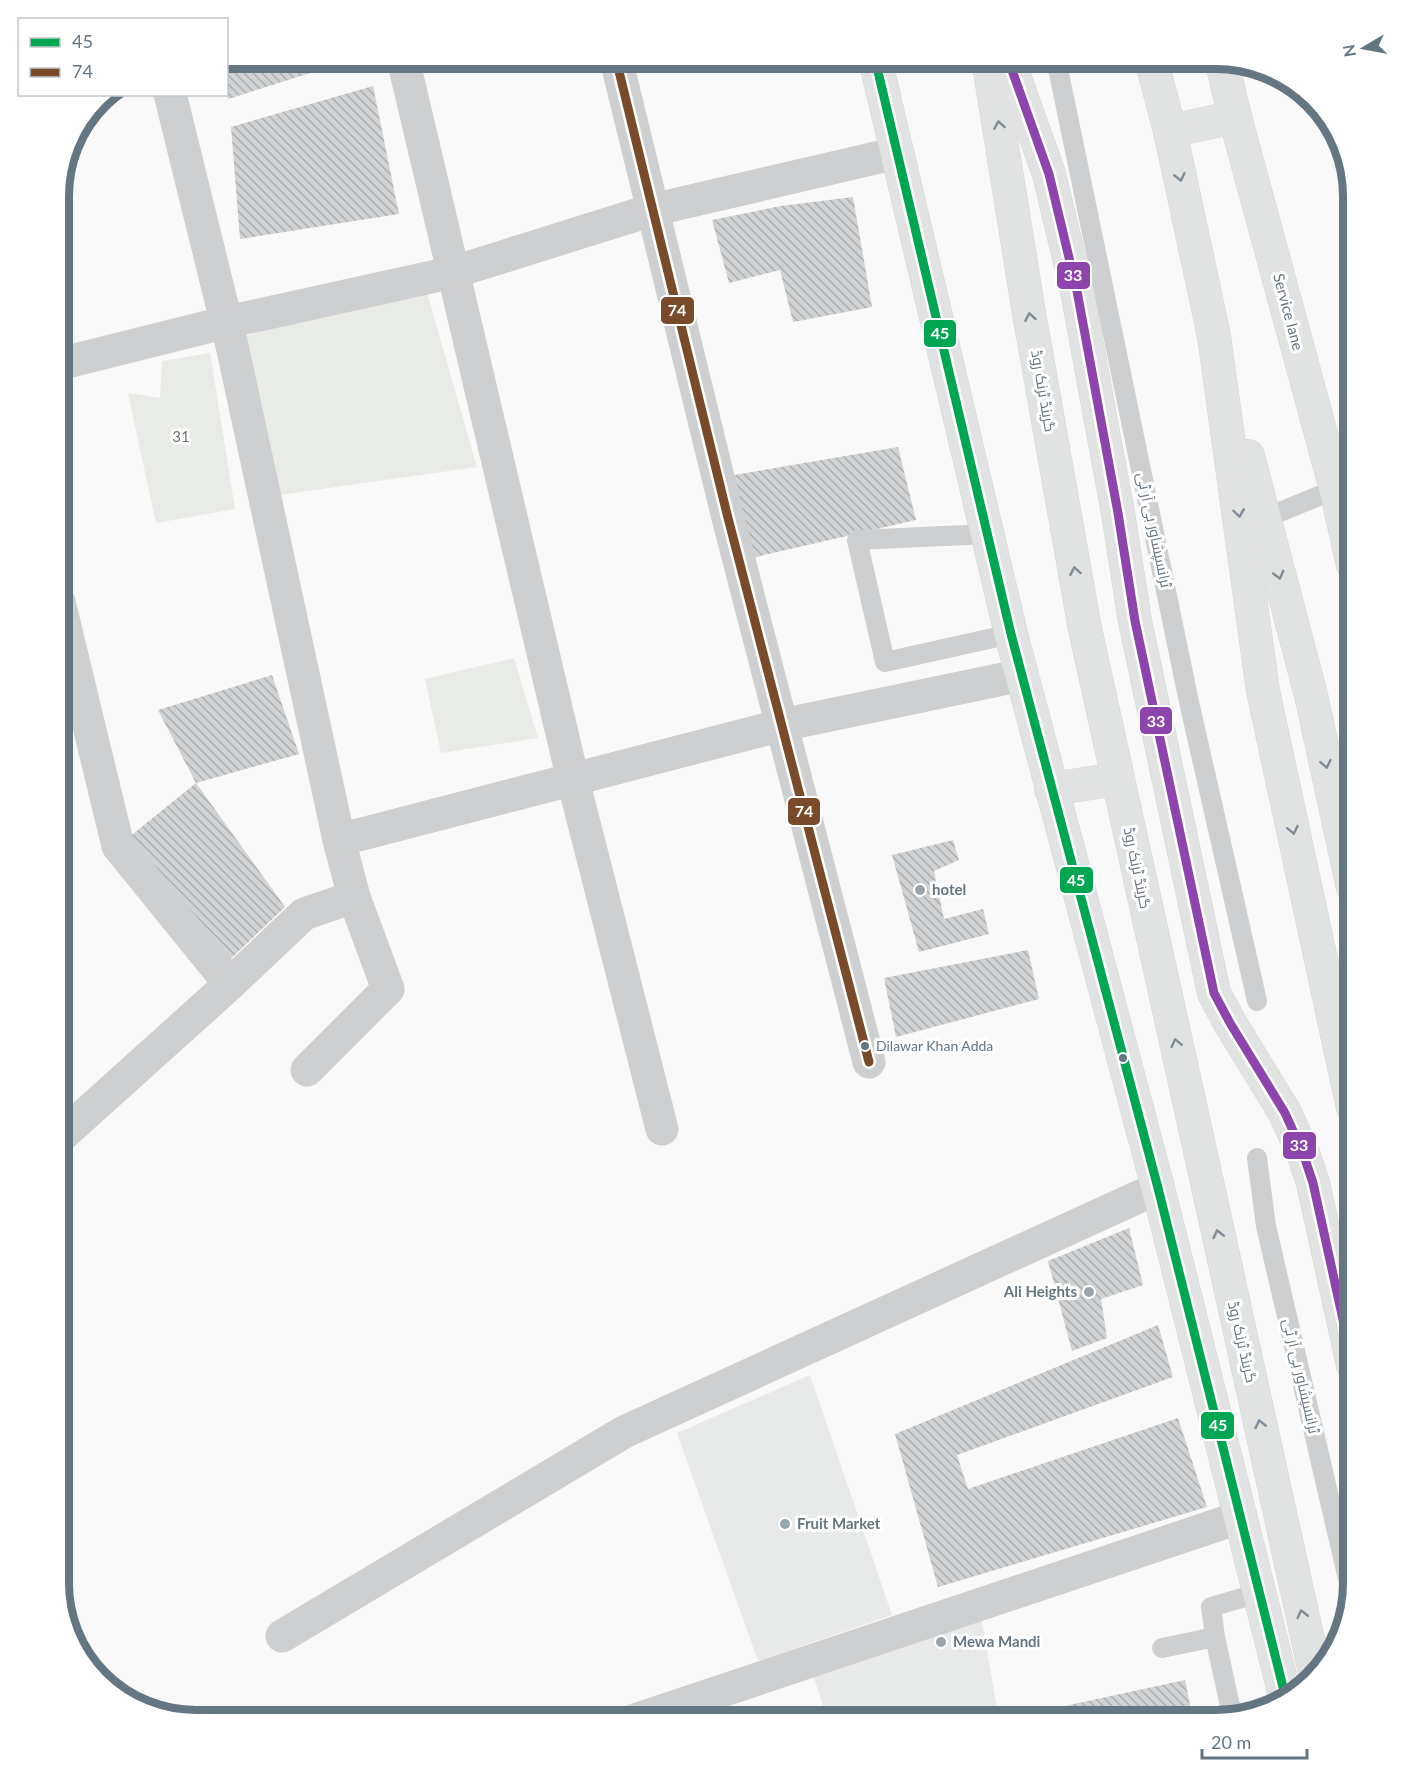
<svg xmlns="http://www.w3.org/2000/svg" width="1412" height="1779" viewBox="0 0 1412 1779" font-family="Lato,Cairo,sans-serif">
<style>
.built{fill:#e8e9e9}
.green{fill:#e8ebe6}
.building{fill:url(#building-back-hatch)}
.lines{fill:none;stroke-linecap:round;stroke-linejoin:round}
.secondary-casing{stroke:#d5d6d7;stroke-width:34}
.highway-casing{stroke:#d5d6d6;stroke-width:34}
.lane{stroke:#cecfd0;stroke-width:20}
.street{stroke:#cecfd0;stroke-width:33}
.secondary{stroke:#e1e2e2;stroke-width:33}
.highway{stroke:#e1e2e2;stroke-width:33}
.bus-1-casing{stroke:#fff;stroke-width:14}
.bus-2-casing{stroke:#fff;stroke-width:14}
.bus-3-casing{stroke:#fff;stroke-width:14}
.bus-1{stroke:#00a651;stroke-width:9}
.bus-2{stroke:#7a4b2a;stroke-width:9}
.bus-3{stroke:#8e44ad;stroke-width:9}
.oneway{stroke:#7e8c96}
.poi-dot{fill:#99a4ac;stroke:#fff;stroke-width:2}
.bus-dot{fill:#657683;stroke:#fff;stroke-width:2}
.labels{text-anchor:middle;stroke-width:6;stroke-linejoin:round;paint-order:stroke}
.bus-label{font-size:14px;fill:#657683;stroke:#fff;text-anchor:start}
.street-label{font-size:15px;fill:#657683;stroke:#fff}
.park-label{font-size:15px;fill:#687a64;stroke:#fff}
.poi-label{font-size:15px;font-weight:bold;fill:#657683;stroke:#fff;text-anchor:start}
.rim{fill:none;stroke:#657683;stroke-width:8}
.line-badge{stroke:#fff;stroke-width:2}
.badge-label{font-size:16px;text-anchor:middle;font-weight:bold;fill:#fff}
</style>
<defs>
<pattern id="building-back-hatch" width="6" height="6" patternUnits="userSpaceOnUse" patternTransform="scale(1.5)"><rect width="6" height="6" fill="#d0d2d3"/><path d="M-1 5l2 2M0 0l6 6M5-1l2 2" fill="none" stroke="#acafb1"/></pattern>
</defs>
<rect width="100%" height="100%" fill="#f9f9f9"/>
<!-- built -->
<g class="built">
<polygon points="810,1375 892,1615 758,1661 677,1433"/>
<polygon points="981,1616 999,1720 828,1720 811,1669"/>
</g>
<!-- green -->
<g class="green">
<polygon points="423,279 477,467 265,497 231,341"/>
<polygon points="210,353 235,509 156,523 128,393 160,398 162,361"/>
<polygon points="514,658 538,738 441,753 425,679"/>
</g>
<!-- building -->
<g class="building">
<polygon points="226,59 355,59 228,99"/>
<polygon points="373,86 399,214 240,239 231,127"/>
<polygon points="853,197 872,307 793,322 780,270 729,283 712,220 781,206"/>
<polygon points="898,447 916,520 730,563 711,479"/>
<polygon points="272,675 299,754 196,783 158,710"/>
<polygon points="196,783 285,907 219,970 118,846"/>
<polygon points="953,840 959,860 934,871 944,919 983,909 989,934 919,952 892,855"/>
<polygon points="1028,950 1039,999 896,1037 884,978"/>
<polygon points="1129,1228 1143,1285 1101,1299 1107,1338 1072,1351 1048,1261"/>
<polygon points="1158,1325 1173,1377 957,1455 968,1489 1178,1418 1207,1507 938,1587 895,1434"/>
<polygon points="1185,1680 1193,1720 1009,1720 1009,1718"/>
<polygon points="351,1716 352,1720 333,1720"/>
</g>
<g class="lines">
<!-- secondary casing -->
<g class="secondary-casing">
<g id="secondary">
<polyline points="875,59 1011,634 1158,1188 1286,1699"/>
<polyline points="1221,59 1235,117 1336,489 1353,565"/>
<polyline points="1170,131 1235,117"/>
<polyline points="1051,789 1118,779"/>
</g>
</g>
<!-- highway casing -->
<g class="highway-casing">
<g id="highway">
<polyline points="988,59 1029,313 1085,629 1315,1672"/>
<polyline points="1008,59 1049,174 1077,291 1118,513 1135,621 1214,993 1230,1023 1285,1113 1303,1153 1313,1183 1353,1365"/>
<polyline points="1151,59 1170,131 1214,336 1263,691 1353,1108"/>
<polyline points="1248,456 1311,695 1353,888"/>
</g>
</g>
<!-- lane -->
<g class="lane">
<polyline points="1056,59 1189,702 1257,1001"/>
<polyline points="1265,518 1336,489 1353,484"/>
<polyline points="987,534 857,540 885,662 1011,634"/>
<polyline points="1257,1158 1266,1226 1351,1592"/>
<polyline points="1215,1637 1232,1715"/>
<polyline points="1162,1648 1215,1637 1211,1607 1259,1593"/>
</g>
<!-- street -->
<g class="street">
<polyline points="403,59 573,780 662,1129"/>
<polyline points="616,59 727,514 869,1062"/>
<polyline points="170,94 231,341 339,840 354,897 388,989 307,1070"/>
<polyline points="59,364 227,322 454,272 652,210 897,153"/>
<polyline points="59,602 118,846 230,984"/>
<polyline points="339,840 782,725 1022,675"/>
<polyline points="59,1138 230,984 304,914 354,897"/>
<polyline points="282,1636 624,1432 1158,1188"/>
<polyline points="635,1720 1241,1517"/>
</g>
<!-- secondary -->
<use href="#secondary" class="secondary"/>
<!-- highway -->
<use href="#highway" class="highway"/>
<!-- bus-1 casing -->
<g class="bus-1-casing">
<polyline id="bus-1" points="875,59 1011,634 1158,1188 1286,1699"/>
</g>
<!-- bus-2 casing -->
<g class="bus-2-casing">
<polyline id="bus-2" points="616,59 727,514 869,1062"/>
</g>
<!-- bus-3 casing -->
<g class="bus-3-casing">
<polyline id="bus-3" points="1008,59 1049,174 1077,291 1118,513 1135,621 1214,993 1230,1023 1285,1113 1303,1153 1313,1183 1353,1365"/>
</g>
<!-- bus-1 -->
<use href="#bus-1" class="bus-1"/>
<!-- bus-2 -->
<use href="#bus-2" class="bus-2"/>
<!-- bus-3 -->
<use href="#bus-3" class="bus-3"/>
</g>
<!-- one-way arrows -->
<defs><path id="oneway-chevron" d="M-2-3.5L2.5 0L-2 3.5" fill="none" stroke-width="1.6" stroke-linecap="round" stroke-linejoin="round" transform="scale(1.5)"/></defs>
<g class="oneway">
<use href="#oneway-chevron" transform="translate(999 125) rotate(-99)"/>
<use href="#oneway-chevron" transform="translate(1180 177) rotate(78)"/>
<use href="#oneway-chevron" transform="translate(1030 317) rotate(-100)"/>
<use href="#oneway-chevron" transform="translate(1239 513) rotate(82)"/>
<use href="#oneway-chevron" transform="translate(1075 571) rotate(-100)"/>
<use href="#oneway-chevron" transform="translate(1279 575) rotate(75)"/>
<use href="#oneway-chevron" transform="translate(1326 764) rotate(78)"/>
<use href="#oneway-chevron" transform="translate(1293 830) rotate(78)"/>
<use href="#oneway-chevron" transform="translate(1176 1043) rotate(-103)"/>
<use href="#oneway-chevron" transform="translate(1218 1234) rotate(-103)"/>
<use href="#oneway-chevron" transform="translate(1260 1424) rotate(-103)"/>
<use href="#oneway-chevron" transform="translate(1302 1614) rotate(-103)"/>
</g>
<!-- markers -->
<g class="poi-dot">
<circle cx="920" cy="890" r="6"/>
<circle cx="1089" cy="1292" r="6"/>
<circle cx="785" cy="1524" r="6"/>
<circle cx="941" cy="1642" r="6"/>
</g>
<g class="bus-dot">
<circle cx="865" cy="1046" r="5"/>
<circle cx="1123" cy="1058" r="5"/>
</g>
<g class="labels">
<!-- bus labels -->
<g class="bus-label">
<text x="876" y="1051">Dilawar Khan Adda</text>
</g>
<!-- street labels -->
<g class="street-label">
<text transform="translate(1288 312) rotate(75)" y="5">Service lane</text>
<text transform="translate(1043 391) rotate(80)" y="5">گرینڈ ٹرنک روڈ</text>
<text transform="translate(1154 530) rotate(78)" y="5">ٹرانسپشاور بی آر ٹی</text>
<text transform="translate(1137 868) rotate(78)" y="5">گرینڈ ٹرنک روڈ</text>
<text transform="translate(1242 1342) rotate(77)" y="5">گرینڈ ٹرنک روڈ</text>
<text transform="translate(1301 1376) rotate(77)" y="5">ٹرانسپشاور بی آر ٹی</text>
</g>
<!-- park labels -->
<g class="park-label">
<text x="181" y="442">31</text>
</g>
<!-- poi labels -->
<g class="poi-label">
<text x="932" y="895">hotel</text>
<text x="1077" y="1297" text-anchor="end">Ali Heights</text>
<text x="797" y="1529">Fruit Market</text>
<text x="953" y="1647">Mewa Mandi</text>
</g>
</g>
<!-- crop -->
<path d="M0 0H1412V1779H0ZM196 69H1216A127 127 0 0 1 1343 196V1583A127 127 0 0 1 1216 1710H196A127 127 0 0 1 69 1583V196A127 127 0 0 1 196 69Z" fill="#fff" fill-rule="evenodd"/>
<path class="rim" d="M196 69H1216A127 127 0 0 1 1343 196V1583A127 127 0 0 1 1216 1710H196A127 127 0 0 1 69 1583V196A127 127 0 0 1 196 69Z"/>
<g class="line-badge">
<rect x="1056" y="261" width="35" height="29" rx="6" fill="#8e44ad"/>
<rect x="660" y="296" width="35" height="29" rx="6" fill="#7a4b2a"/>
<rect x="923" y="319" width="34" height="29" rx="6" fill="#00a651"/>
<rect x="1139" y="706" width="34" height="29" rx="6" fill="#8e44ad"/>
<rect x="787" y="797" width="34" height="29" rx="6" fill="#7a4b2a"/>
<rect x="1059" y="866" width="35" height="28" rx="6" fill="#00a651"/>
<rect x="1282" y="1131" width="35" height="29" rx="6" fill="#8e44ad"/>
<rect x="1200" y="1411" width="35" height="29" rx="6" fill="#00a651"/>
</g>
<g class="badge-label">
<text x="1073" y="281">33</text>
<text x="677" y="316">74</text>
<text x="940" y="339">45</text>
<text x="1156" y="727">33</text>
<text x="804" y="817">74</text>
<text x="1076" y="886">45</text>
<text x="1299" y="1151">33</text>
<text x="1218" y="1431">45</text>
</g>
<!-- legend -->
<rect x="18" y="18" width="210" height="78" fill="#ffffff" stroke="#c1c8cd" stroke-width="1.5"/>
<rect x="30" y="38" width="30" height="9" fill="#00a651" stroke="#c1c8cd" stroke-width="1.5"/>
<text x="72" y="48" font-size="18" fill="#657683">45</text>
<rect x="30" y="68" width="30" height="9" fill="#7a4b2a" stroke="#c1c8cd" stroke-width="1.5"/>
<text x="72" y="78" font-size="18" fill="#657683">74</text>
<!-- north arrow -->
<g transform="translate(1364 48) rotate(260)" stroke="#ffffff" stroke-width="4.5" paint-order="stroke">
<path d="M0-4.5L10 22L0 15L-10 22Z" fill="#657683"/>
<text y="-9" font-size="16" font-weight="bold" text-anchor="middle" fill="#657683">N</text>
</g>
<!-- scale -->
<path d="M1202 1749v9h105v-9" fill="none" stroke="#657683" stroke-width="3"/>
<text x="1211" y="1749" font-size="18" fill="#657683" stroke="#ffffff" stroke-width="4.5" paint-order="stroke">20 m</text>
</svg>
